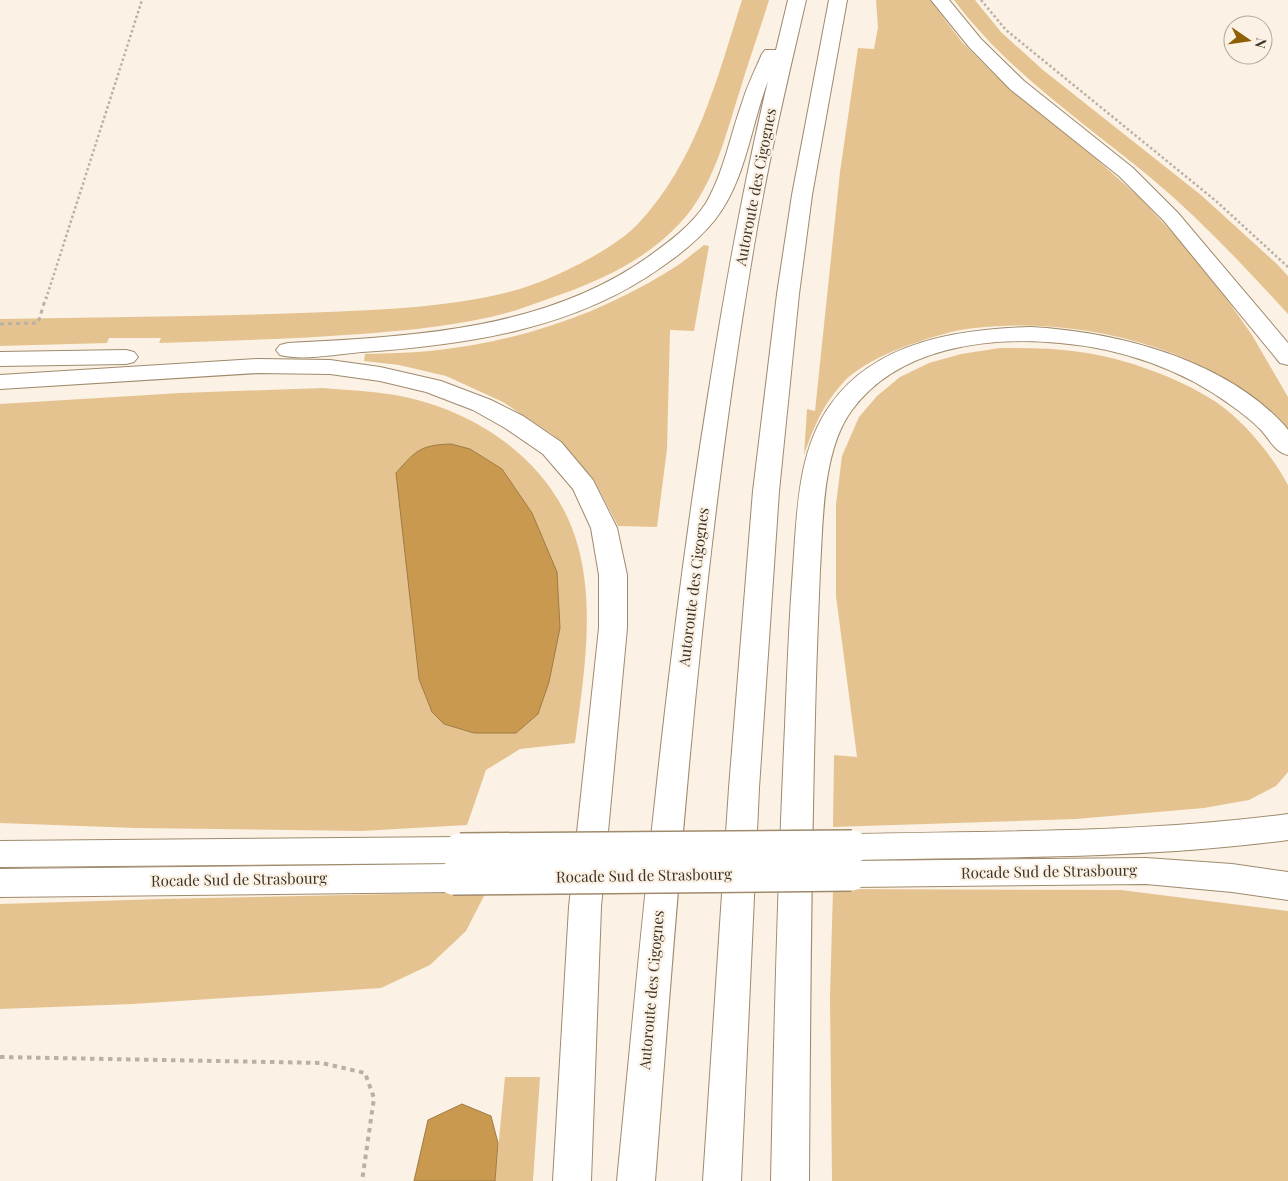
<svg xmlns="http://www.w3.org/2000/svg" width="1288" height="1181" viewBox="0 0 1288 1181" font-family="'Playfair Display',serif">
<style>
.green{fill:#e5c391}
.water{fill:#c9994f;stroke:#9f7b44}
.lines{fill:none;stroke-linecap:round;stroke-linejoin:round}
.highway-casing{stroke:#9f8a6c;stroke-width:2}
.path-far2{stroke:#bab1a4;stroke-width:2.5;stroke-dasharray:2.5 2.5;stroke-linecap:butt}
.path-far1{stroke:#bab1a4;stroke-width:3;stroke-dasharray:4 4;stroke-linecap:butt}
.path{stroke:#bab1a4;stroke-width:4;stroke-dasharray:4.5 4.5;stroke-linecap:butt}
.highway{fill:#fff;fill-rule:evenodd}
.highway-bridge-casing{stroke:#9f8a6c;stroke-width:36;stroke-linecap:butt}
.highway-bridge{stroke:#fff;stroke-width:33}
.labels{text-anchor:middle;stroke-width:4.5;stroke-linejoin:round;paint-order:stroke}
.street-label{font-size:15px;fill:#3e3529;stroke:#fbf2e5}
</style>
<rect width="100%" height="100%" fill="#fbf2e5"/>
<!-- green -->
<g class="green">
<path d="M742 0H769C760 30 749 60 740 90 728 128 718 168 697 201 667 248 613 276 562 294 547 299 532 305 517 310 467 325 413 330 361 334 293 339 226 341 159 343L161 338H109L107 343 0 346V319C100 317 200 317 301 313 370 310 441 309 509 292 546 283 610 252 637 225 696 163 717 79 742 0Z"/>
<path d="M876 0H930L962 42 996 76 1094 157 1140 198 1181 242 1217 285 1252 335 1288 397V429C1217 348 1078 316 975 328 954 330 932 337 912 344 889 352 857 366 841 385 822 406 813 429 804 455L807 409 815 411 840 172 858 48 874 49 878 27Z"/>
<path d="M954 0H975L1001 32 1043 70 1201 195 1278 265 1288 276V314C1244 266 1200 219 1151 178 1082 121 1008 72 954 0Z"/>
<path d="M704 245 709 246 694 331 670 330 667 449 657 527 618 526 594 480 554 436 503 402 446 376 399 365 364 361 365 354C387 353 408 353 430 351 513 343 596 316 667 272 680 265 692 254 704 245Z"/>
<path d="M1000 348C1027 348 1053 348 1080 352 1124 358 1178 377 1216 402 1243 420 1273 456 1288 485V772L1276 786 1249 800 1204 808 1076 819 833 827 834 755 857 757 836 596V504L842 456 859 417 877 396 900 377 929 363 961 354Z"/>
<path d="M323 388C347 390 371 391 395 395 479 410 558 465 579 550 595 613 583 681 575 743L520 749 486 770 467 825 361 831 135 828 0 823V404L180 393Z"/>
<polygon points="833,889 1121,890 1288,911 1288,1181 832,1181 830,997"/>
<polygon points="486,892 466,931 430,965 381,988 133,1004 0,1009 0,904 161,899"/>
<polygon points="505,1077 540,1077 533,1181 495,1181"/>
</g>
<!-- water -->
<g class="water">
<path d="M451 444 470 449 502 469 532 513 557 572 560 628 549 682 538 714 516 733H474L444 724 432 712 419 679 396 473C416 450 421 445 451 444Z"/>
<polygon points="462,1104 491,1116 498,1143 495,1181 414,1181 428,1120"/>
</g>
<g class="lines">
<!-- highway casing -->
<g class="highway-casing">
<g id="highway">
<path d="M788 0H806C786 86 766 171 752 258 701 563 679 873 655 1181H617C643 914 667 647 710 383 726 282 744 181 768 81 750 128 746 181 714 221 699 239 682 253 663 266 576 329 467 345 362 352 338 354 303 361 280 355L276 350 280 345 288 343C412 336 543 331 648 257 669 242 692 225 706 203 724 172 730 136 742 103 747 86 755 70 762 54L765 50H776Z"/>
<polygon points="829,0 847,0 812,195 799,294 779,491 759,788 741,1181 703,1181 729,788 753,491 777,294 792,195"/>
<polygon points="931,0 949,0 981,39 1024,81 1133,168 1178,213 1288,343 1288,365 1280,363 1164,221 1119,176 1010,89 969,47"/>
<path d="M1031 327C1118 332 1224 359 1285 426L1288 430V455C1275 452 1270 440 1261 430 1252 421 1242 413 1232 406 1183 369 1120 348 1060 343 988 336 898 347 852 410 822 450 823 522 820 570 818 619 816 668 815 717 811 871 810 1026 809 1181H771C774 1029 778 878 785 726 787 674 789 621 793 569 797 515 797 450 831 404 876 341 959 329 1031 327Z"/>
<polygon points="126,350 134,352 138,357 134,362 126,364 0,366 0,352"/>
<polygon points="258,359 330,360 380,367 441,381 491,400 523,416 561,442 593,480 617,528 627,575 627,628 601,907 591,1181 553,1181 569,907 599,628 599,575 591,528 573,489 543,454 505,428 473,410 426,392 380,381 330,374 258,373 0,389 0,375"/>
<path d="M1288 814V840C1144 859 997 857 852 860L841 856 836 847 841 838 852 834C997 831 1144 833 1288 814Z"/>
<polygon points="460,837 471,841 476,850 471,859 460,863 0,867 0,841"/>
<polygon points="1146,858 1232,864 1288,872 1288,900 1232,892 1146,884 851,887 840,884 835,874 840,864 851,861"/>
<polygon points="453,864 464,868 469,878 464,888 453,892 0,897 0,869"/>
</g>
</g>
<!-- path-far2 -->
<g class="path-far2">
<polyline points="981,0 1006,30 1216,201 1288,267"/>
<polyline points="46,299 142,0"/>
</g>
<!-- path-far1 -->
<polyline class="path-far1" points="0,324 38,323 46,297"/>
<!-- path -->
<polyline class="path" points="0,1057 322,1063 365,1073 374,1098 362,1181"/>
<!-- highway -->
<use href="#highway" class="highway"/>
<!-- highway-bridge casing -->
<g class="highway-bridge-casing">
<g id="highway-bridge">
<polyline points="460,850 852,847"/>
<polyline points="453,878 851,874"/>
</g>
</g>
<!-- highway-bridge -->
<use href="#highway-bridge" class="highway-bridge"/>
</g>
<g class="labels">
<!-- street labels -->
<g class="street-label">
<text transform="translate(756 187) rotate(-79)" y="5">Autoroute des Cigognes</text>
<text transform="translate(694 587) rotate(-83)" y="5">Autoroute des Cigognes</text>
<text transform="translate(1049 872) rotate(-1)" y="5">Rocade Sud de Strasbourg</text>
<text transform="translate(644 876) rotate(-1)" y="5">Rocade Sud de Strasbourg</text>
<text transform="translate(239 880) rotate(-1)" y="5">Rocade Sud de Strasbourg</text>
<text transform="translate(652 990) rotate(-85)" y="5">Autoroute des Cigognes</text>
</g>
</g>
<!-- north arrow -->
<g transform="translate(1248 40) rotate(103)"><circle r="24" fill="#fbf2e5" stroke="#afa69a"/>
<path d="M0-4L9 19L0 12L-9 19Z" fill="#8d6006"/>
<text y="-8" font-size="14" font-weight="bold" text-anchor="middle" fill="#3e3529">N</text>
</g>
</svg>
